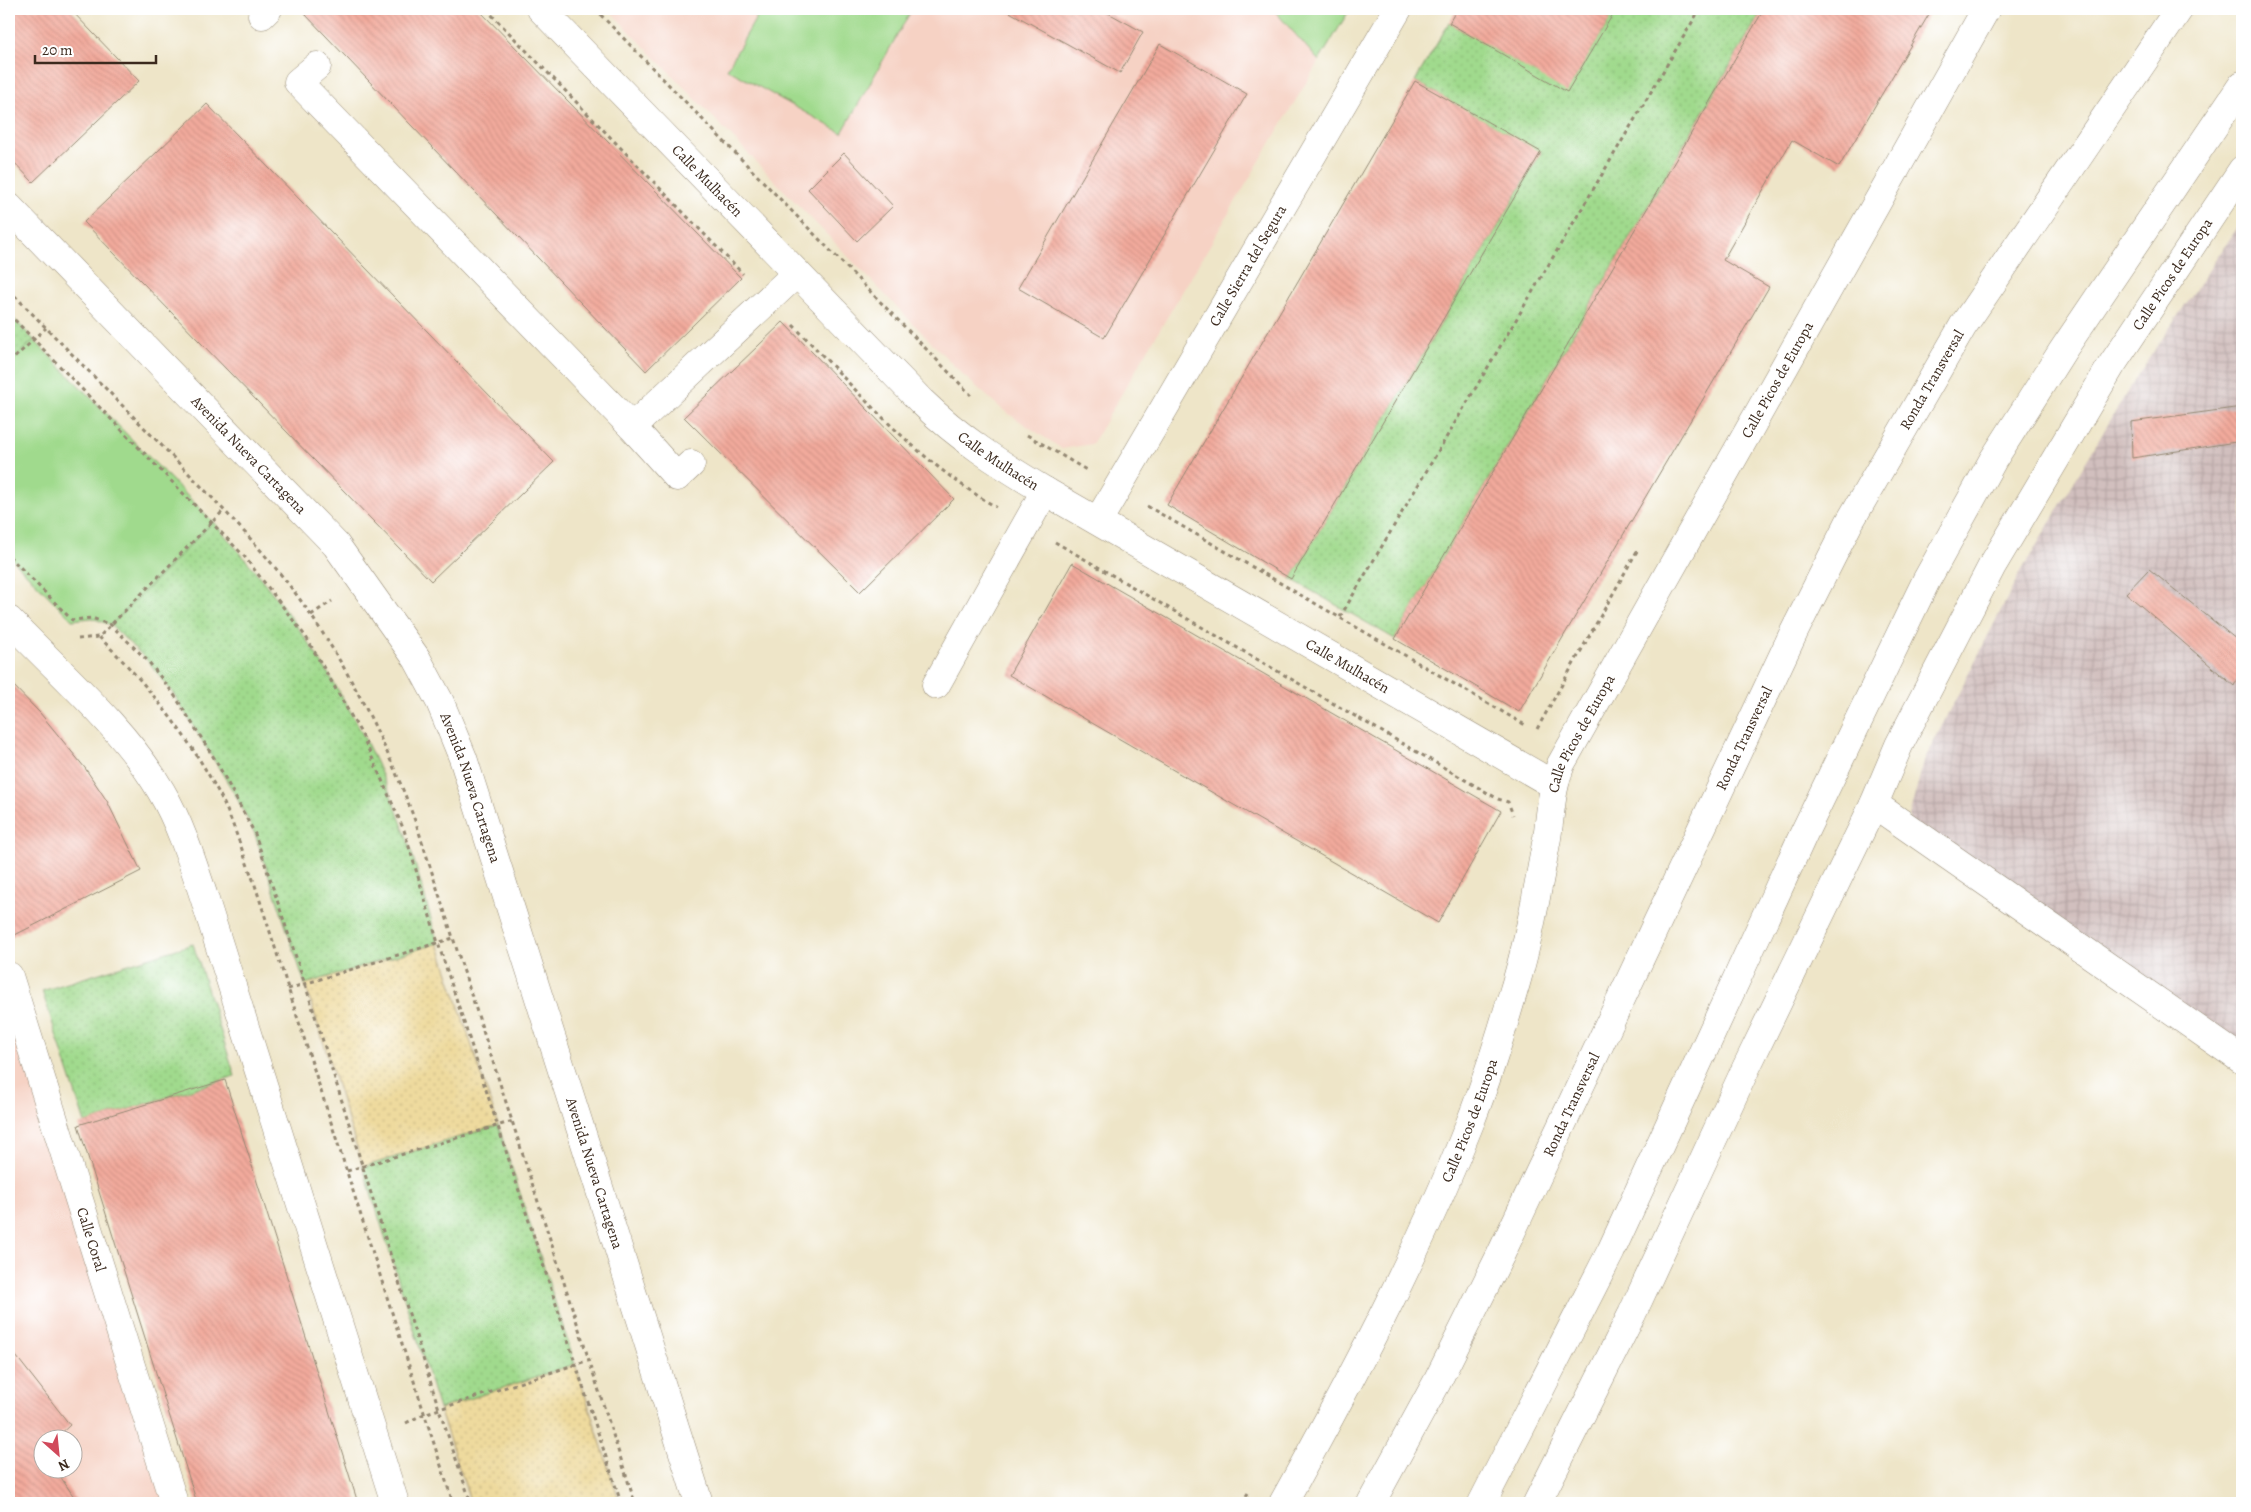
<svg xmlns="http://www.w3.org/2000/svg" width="2251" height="1512" viewBox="0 0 2251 1512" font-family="Alegreya,serif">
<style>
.built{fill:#f6d2c4;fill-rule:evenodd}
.industrial{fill:url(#industrial-grid)}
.grass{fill:#a0da8d;stroke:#6e8256}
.sand{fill:url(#sand-dots);stroke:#94825e}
.park{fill:url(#park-dots);stroke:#6e8256}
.building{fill:url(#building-back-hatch)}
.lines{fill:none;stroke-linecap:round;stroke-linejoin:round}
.minor-casing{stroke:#948873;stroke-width:29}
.major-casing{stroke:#948873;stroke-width:29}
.highway-casing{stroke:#948873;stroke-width:29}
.path{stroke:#948873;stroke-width:3;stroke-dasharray:4 4;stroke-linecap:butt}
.minor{stroke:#fff;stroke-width:28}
.major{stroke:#fff;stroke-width:28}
.highway{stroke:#fff;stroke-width:28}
.labels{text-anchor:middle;stroke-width:4.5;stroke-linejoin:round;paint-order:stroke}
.street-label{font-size:15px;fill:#3b2a1e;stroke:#fff}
</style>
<defs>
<pattern id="industrial-grid" width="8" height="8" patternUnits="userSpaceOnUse" patternTransform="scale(1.25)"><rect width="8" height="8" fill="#d1bfbe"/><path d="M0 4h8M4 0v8" fill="none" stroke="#b4a4a3"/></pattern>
<pattern id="sand-dots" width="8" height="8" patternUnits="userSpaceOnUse" patternTransform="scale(1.25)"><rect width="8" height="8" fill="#eeda9e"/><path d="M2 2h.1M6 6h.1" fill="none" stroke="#cdbb88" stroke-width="1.8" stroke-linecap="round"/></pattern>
<pattern id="park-dots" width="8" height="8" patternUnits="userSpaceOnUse" patternTransform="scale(1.25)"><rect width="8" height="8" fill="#a0da8d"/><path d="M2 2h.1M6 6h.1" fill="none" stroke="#8bbb79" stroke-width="1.8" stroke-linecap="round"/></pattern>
<pattern id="building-back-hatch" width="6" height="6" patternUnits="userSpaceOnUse" patternTransform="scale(1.25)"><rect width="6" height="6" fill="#f2aa9c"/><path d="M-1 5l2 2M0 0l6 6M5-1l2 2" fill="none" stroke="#d09286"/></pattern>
</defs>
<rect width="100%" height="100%" fill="#fff"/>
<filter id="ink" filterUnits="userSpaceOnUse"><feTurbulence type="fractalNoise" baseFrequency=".02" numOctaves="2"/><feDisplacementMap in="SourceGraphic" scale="10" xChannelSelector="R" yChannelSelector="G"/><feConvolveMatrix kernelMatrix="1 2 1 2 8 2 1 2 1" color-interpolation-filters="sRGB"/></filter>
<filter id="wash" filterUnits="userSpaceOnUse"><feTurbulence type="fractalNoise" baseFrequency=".0096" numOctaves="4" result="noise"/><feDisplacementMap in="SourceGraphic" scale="20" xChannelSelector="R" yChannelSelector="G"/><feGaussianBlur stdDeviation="1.12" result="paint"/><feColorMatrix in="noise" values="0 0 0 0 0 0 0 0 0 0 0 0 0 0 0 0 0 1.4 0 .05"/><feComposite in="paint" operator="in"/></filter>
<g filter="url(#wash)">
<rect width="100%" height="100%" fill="#eee5c8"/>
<!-- built -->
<g class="built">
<polygon points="608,9 1273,9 1319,61 1092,444 1062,449 1003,410 963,375"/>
<path d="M9 1008 165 1503H9ZM42 1440H72V1470H42Z"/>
</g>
<!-- industrial -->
<polygon class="industrial" points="2242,221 2242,1060 1906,827 1924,761 2019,575 2133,382"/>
<!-- grass -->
<g class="grass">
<polygon points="761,9 912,9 842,133 727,69"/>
<polygon points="1273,9 1350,9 1319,61"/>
<polygon points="34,340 213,522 111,625 92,618 72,620 9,556 9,363"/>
</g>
<!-- sand -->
<g class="sand">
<polygon points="438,943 498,1125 363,1167 305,984"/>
<polygon points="575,1364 620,1503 471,1503 439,1409"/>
</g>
<!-- park -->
<g class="park">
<polygon points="1616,9 1763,9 1395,639 1291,579 1541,153 1415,81 1449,23 1567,91"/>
<polygon points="9,314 34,340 9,363"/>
<path d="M213 522C295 612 363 715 404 830 417 867 427 906 438 943L305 984 255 834 236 796 173 693 148 661 111 625Z"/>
<polygon points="193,944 235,1076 85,1123 42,991"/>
<polygon points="498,1125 575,1364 439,1409 363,1167"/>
</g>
<g id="blocks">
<!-- building -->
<g class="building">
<polygon points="9,9 70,9 139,81 33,182 9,157"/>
<polygon points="309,9 478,9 741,278 646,371 304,13"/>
<polygon points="1004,9 1101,9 1143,32 1120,73"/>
<polygon points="1457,9 1616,9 1567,92 1449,23"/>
<polygon points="1764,9 1932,9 1839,167 1792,140 1723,260 1769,287 1519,712 1395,639"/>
<polygon points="1160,44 1247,94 1104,338 1018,288"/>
<polygon points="1415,81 1541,152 1291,579 1167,505"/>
<polygon points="207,104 554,462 431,581 84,222"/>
<polygon points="844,153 893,206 857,241 808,189"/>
<polygon points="783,322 954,499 860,592 684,417"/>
<polygon points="2242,407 2242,441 2132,458 2131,422"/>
<polygon points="1072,563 1501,811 1438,923 1009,675"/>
<polygon points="2149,569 2242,644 2242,668 2234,686 2126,593"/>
<polygon points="9,681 40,713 85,768 107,801 141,871 9,938"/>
<polygon points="225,1080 358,1503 197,1503 78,1125"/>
<polygon points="9,1347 70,1425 54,1440 42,1440 42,1470 56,1470 78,1503 9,1503"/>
</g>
</g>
</g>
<g filter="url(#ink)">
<use href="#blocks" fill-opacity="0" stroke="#948873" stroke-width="1"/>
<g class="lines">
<!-- minor casing -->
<g class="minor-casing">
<g id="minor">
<path id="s1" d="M541 9 921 401C959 438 1000 464 1045 491L1554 785"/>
<polyline points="262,15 268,9"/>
<polyline points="317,66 298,82 632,427 677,477 691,464"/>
<polyline points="632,427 797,273"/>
<path id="s2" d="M1098 521 1398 9"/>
<polyline points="936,685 1045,491"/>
<polyline points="1874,804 2242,1060"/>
<path id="s3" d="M9 976 174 1503"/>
<path id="s4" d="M1283 1503C1351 1380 1418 1254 1470 1123 1488 1078 1502 1030 1516 983 1530 935 1538 887 1547 838 1551 812 1551 789 1561 764L1986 9"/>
<path id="s5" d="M1537 1503 1632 1314 1746 1068 1874 804 1899 745 1992 566 2111 366 2242 170"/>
</g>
</g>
<!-- major casing -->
<g class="major-casing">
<g id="major">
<path id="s6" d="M9 207 336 545 417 659 440 702 463 758 699 1503"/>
<path d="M9 620C59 672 125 729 161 791 180 823 192 861 204 897L395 1503"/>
</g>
</g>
<!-- highway casing -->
<g class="highway-casing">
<g id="highway">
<path id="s7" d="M1371 1503 1437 1382 1500 1256 1794 632 1849 523 1963 326 2179 9"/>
<polyline points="1482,1503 1611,1251 1804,833 1926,581 1993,460 2063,350 2242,85"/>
</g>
</g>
<!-- path -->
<g class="path">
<polyline points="486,9 743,274"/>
<polyline points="595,9 971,395"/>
<path d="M9 290C62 344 115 398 168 452 214 500 262 547 301 601 351 671 389 749 418 829L635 1503"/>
<polyline points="9,314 244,556 306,637 362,735 404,830 438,943 621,1503"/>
<path d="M793 325C859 392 913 458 996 507"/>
<polyline points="9,363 46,328"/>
<polyline points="1027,435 1088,471"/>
<polyline points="1147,506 1527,726"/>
<polyline points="1055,542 1498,799 1508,802 1513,815"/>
<polyline points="9,556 72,620 92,618 111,625 148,661 173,693 216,761 255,834 305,984 439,1409 471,1503"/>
<polyline points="311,615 332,601"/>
<polyline points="1340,617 1700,9"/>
<path d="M99 637C147 683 190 738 221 797 234 824 243 854 254 882L453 1503"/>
<polyline points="78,639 99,637 224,510"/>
<polyline points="1537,729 1637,551"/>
<polyline points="288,989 453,938"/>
<polyline points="347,1171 513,1121"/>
<polyline points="406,1423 424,1414 589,1360"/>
<polyline points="620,1503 634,1498"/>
<polyline points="1242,1503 1248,1493"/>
</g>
<!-- minor -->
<use href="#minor" class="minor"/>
<!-- major -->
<use href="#major" class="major"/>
<!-- highway -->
<use href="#highway" class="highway"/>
</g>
</g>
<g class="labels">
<!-- street labels -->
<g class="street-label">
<text dy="5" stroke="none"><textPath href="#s1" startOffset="239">Calle Mulhacén</textPath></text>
<text dy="5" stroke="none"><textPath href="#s2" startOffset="296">Calle Sierra del Segura</textPath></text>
<text dy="5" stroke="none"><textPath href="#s5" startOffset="1385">Calle Picos de Europa</textPath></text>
<text dy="5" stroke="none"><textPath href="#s4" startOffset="1236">Calle Picos de Europa</textPath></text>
<text dy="5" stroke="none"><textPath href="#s7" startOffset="1256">Ronda Transversal</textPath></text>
<text dy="5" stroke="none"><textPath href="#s6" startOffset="345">Avenida Nueva Cartagena</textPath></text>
<text dy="5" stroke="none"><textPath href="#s1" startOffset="644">Calle Mulhacén</textPath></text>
<text dy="5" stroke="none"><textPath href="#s1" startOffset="1049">Calle Mulhacén</textPath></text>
<text dy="5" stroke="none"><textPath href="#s4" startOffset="831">Calle Picos de Europa</textPath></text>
<text dy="5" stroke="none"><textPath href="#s7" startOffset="851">Ronda Transversal</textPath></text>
<text dy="5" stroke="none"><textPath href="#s6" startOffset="750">Avenida Nueva Cartagena</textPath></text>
<text dy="5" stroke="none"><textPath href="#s7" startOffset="446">Ronda Transversal</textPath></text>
<text dy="5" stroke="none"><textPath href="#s4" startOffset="426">Calle Picos de Europa</textPath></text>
<text dy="5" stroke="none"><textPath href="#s6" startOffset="1155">Avenida Nueva Cartagena</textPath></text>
<text dy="5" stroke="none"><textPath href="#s3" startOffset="276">Calle Coral</textPath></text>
</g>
</g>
<!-- margin -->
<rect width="2251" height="1512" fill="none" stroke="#fff" stroke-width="30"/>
<!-- north arrow -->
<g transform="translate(58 1454) rotate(153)"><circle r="24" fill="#ffffff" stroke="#b1aaa5"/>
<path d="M0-4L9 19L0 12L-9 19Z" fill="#d1495b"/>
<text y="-8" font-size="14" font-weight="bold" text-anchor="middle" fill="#3b2a1e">N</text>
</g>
<!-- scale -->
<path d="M35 55v8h121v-8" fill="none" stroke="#3b2a1e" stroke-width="2.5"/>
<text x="42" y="55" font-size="15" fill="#3b2a1e" stroke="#ffffff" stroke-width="4" paint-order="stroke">20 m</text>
</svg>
